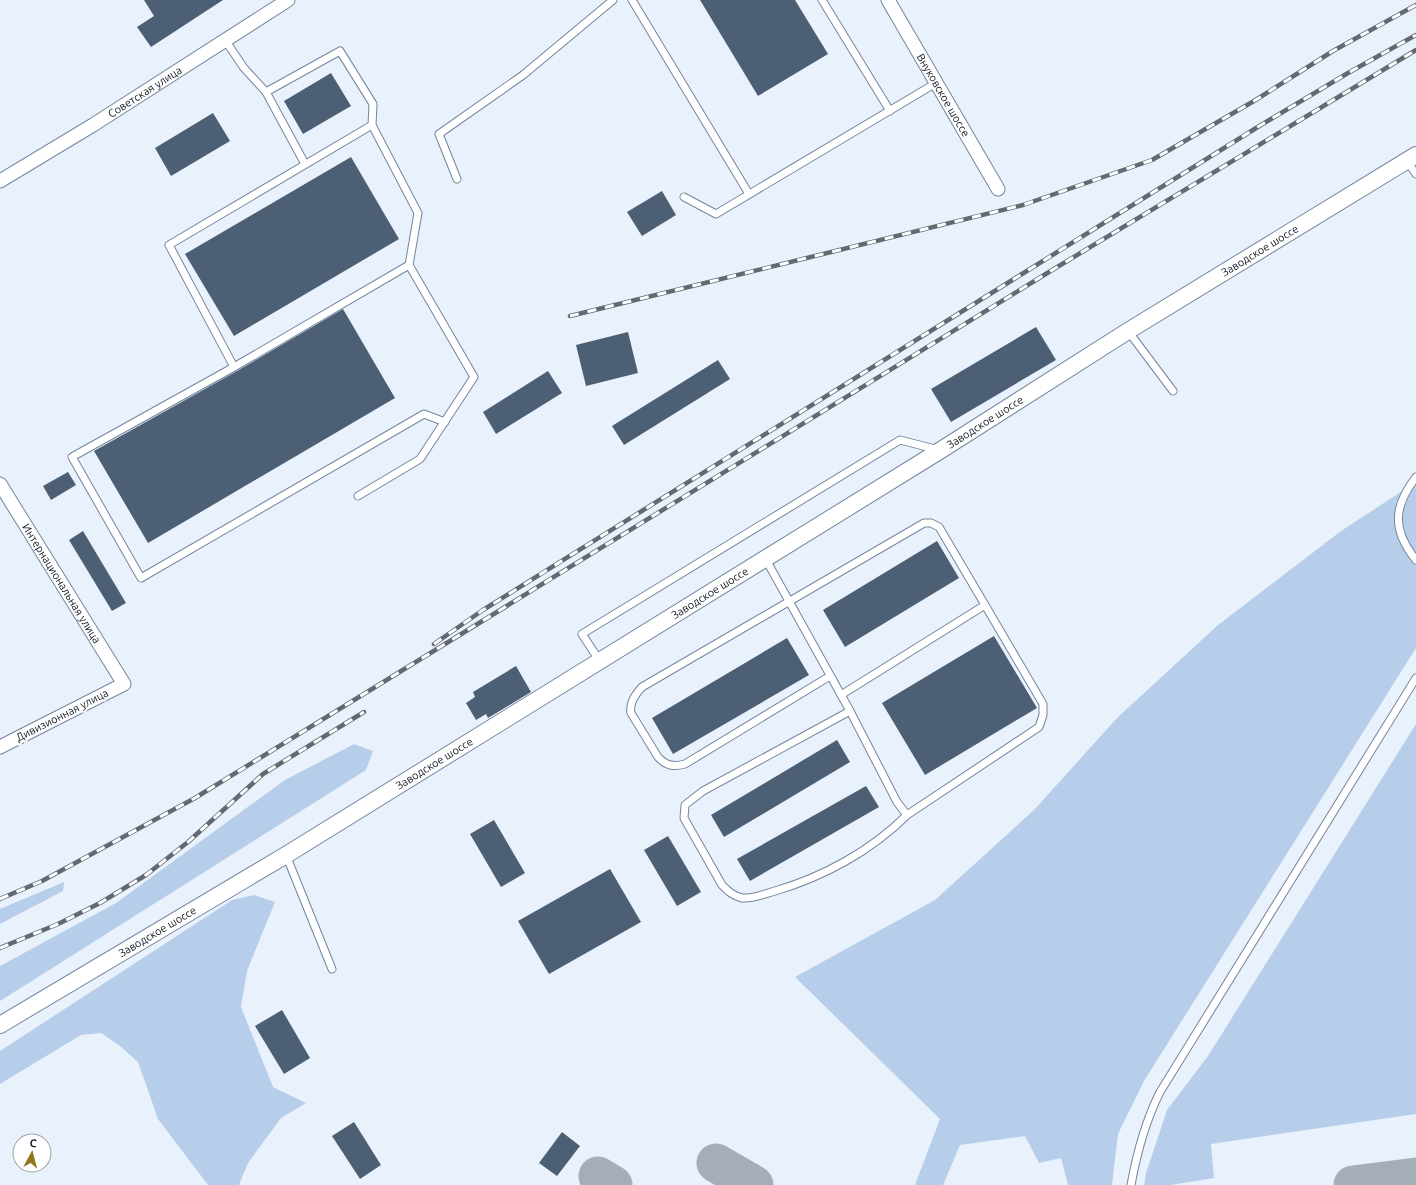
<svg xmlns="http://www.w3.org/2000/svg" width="1416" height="1185" viewBox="0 0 1416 1185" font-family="Ubuntu,sans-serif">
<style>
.green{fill:#b7ceea}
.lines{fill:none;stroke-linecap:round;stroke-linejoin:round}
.taxiway{stroke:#a5aeb7;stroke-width:39}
.building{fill:#4c5f75}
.service-casing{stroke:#72869d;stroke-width:9}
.minor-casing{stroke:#72869d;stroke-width:15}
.tertiary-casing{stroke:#72869d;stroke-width:18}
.service{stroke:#fff;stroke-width:7}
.minor{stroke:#fff;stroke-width:13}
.tertiary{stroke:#fff;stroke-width:16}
.rail-casing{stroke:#616972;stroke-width:4.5}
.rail{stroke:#fff;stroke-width:3;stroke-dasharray:9;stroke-linecap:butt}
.labels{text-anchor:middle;stroke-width:4;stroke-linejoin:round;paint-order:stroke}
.street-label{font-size:11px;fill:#121a23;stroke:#fff}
</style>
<rect width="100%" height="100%" fill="#e9f2fc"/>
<!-- green -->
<g class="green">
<polygon points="1416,482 1416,648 1144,1081 1118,1134 1112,1185 1068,1185 1061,1158 1039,1163 1025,1136 960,1145 943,1185 915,1185 940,1119 795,977 935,900 1034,810 1117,718 1218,625 1341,531"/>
<polygon points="1416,724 1416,1114 1211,1144 1214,1178 1171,1185 1144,1185 1146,1173 1167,1110 1208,1056"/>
<polygon points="354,744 373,751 366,770 0,1001 0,966 116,903 285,780"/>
<polygon points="64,882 63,891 0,924 0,909"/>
<polygon points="254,895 275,902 247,971 241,1007 273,1087 306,1103 281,1118 248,1163 239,1185 208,1185 158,1119 138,1062 120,1046 101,1033 81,1035 0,1084 0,1051 232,900"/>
</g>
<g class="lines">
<!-- taxiway -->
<g class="taxiway">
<polyline points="716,1163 754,1185"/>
<polyline points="598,1176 613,1185"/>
<polyline points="1353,1185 1416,1177"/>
</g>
</g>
<!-- building -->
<g class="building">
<polygon points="144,0 223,0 151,47 137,27 154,16"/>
<polygon points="700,0 795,0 828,54 758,96"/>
<polygon points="331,73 351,106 303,134 284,101"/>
<polygon points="213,113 230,141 171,176 155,148"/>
<polygon points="351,157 399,239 234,336 185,254"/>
<polygon points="662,191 676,215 642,236 627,212"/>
<polygon points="343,309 395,398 148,543 94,451 237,371"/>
<polygon points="1036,327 1056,360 951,422 931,389"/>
<polygon points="628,332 638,373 586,386 576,345"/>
<polygon points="718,360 730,379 624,445 612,426"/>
<polygon points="548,371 562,393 496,434 483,412"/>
<polygon points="68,472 76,485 51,500 43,486"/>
<polygon points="83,531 126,603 112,611 69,540"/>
<polygon points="937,541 959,578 845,647 823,610"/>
<polygon points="994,636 1037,708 925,775 882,703"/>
<polygon points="787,638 809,675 673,754 652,718"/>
<polygon points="516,666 531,692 488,718 486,714 476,720 466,703 475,697 473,692"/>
<polygon points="837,740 850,762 724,837 711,815"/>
<polygon points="866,786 879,807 750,881 737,859"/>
<polygon points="494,820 525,873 501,887 470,834"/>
<polygon points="668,836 701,892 677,906 644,850"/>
<polygon points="610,869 641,922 549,974 518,921"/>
<polygon points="282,1010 310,1058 284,1074 255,1026"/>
<polygon points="354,1122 381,1165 360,1179 332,1136"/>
<polygon points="562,1132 580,1146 557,1176 539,1163"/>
</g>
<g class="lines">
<!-- service casing -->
<g class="service-casing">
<g id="service">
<polyline points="632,0 749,194"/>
<polyline points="822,0 890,111"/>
<polyline points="225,40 244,68 266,92 305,164"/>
<polyline points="266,92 340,51 373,104 372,125 418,213 409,265 474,377 420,459 358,496"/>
<polyline points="1407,161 1416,174"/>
<polyline points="457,179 439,134 523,75 613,0"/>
<polyline points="684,197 716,214 936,83"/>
<polyline points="409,265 234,367 72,457 141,578 424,414 445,422"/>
<polyline points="1128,331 1173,391"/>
<polyline points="234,367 169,245 372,125"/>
<path d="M1416 477C1393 507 1392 530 1416 560"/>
<polyline points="765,558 850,711 897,802 907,815"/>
<polyline points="599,660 582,634 900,440 939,450"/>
<path d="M830 676 685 764C674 767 666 766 658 757L631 713C629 703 635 695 642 687L924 523H931L939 527 985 605 841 695"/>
<path d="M850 711 703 791 685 805 684 818 722 885C728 891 733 896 742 898 753 899 764 894 775 891 823 877 871 851 907 815L1039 727 1043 715V704L985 605"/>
<polyline points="286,855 332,969"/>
<path d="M1131 1185C1137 1152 1145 1122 1160 1092L1416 678"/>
</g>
</g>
<!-- minor casing -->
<g class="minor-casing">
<g id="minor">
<path id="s1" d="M888 0 998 189"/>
<path id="s2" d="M0 181 93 125 288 0"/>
<path id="s3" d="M0 484 124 684 0 747"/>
</g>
</g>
<!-- tertiary casing -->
<g class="tertiary-casing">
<g id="tertiary">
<path id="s4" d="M0 1025 286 855 941 450 1128 331 1416 155"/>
</g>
</g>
<!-- service -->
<use href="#service" class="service"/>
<!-- minor -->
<use href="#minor" class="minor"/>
<!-- tertiary -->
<use href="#tertiary" class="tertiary"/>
<!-- rail casing -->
<g class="rail-casing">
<g id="rail">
<polyline points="570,316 1023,205 1152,160 1254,101 1333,51 1416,5"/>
<polyline points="434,644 483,610 1261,125 1348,73 1416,35"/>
<polyline points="0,899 42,881 195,798 1049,272 1416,50"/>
<polyline points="0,948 58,924 100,903 146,875 188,842 263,774 364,712"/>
</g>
</g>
<!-- rail -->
<use href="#rail" class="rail"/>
</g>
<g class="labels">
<!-- street labels -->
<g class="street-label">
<text dy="4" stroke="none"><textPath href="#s2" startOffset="170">Советская улица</textPath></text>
<text dy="4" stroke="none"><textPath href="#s1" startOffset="110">Внуковское шоссе</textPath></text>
<text dy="4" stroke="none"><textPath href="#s4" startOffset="1479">Заводское шоссе</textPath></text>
<text dy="4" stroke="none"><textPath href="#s4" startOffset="1155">Заводское шоссе</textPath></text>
<text dy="4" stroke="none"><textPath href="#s3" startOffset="117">Интернациональная улица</textPath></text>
<text dy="4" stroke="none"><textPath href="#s4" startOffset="831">Заводское шоссе</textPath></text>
<text transform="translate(62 715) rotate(-27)" y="4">Дивизионная улица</text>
<text dy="4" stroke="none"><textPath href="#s4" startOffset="507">Заводское шоссе</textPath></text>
<text dy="4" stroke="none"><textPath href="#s4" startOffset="183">Заводское шоссе</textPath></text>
</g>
</g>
<!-- north arrow -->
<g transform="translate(32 1153) rotate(7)"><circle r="19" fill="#ffffff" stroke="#a0a3a7"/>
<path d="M0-3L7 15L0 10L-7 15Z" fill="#90761c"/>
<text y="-6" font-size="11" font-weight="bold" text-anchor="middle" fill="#121a23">С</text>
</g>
</svg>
